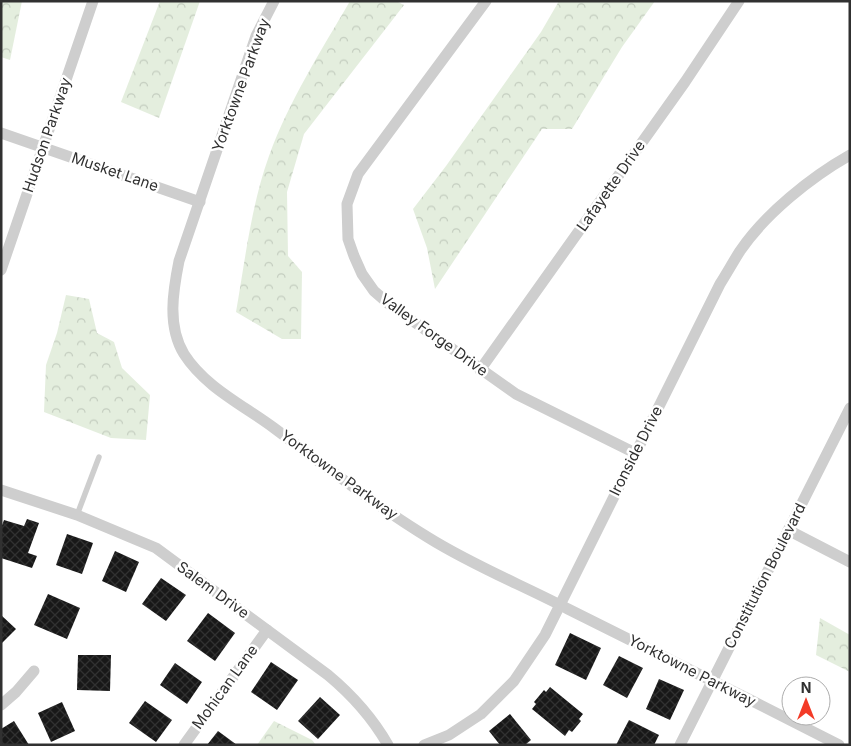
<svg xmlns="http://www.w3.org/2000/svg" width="851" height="746" viewBox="0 0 851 746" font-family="Inter,sans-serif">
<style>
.forest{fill:url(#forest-crowns)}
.building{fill:url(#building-cross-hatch)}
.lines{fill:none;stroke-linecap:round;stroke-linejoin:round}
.service{stroke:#cecece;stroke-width:5.5}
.minor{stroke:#cecece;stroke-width:11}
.labels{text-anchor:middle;stroke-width:5;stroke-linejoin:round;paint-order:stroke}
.street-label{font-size:15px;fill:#313131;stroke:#fff}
</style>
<defs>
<pattern id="forest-crowns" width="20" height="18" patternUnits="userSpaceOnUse" patternTransform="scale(1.25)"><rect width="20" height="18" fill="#e4eede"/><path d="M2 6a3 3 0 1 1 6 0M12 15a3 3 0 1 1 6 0" fill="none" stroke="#c4cdbf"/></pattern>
<pattern id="building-cross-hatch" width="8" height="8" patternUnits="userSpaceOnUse" patternTransform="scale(1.25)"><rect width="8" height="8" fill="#181818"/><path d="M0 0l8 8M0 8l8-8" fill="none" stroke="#313131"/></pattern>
</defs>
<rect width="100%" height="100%" fill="#fff"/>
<!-- forest -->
<g class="forest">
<polygon points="1,1 22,1 10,60 1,57"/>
<polygon points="160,1 200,1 159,118 121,102"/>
<path d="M350 1H396L404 5 304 134 287 192 288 256 302 272 301 339H282L236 312C245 261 251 206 269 156 289 101 321 51 350 1Z"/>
<polygon points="559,1 655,1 622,47 572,129 542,129 435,289 427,248 413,209 446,166 541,32"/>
<polygon points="66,295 89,299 97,333 114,342 122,368 150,395 146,440 111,438 44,412 46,365 57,333"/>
<polygon points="820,618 850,635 850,672 816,655"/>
<polygon points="274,721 312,740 316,745 257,745"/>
</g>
<!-- building -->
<g class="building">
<polygon points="27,519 39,523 28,553 37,556 32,568 1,558 1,528 4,520 24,526"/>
<polygon points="67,534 93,543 82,574 56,565"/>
<polygon points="115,551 139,562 126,592 102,581"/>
<polygon points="161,578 186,595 166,621 142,604"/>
<polygon points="48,594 80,608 67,639 34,625"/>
<polygon points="208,613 235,633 215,661 187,641"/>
<polygon points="1,615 16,629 1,644"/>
<polygon points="570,633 601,648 586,680 555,665"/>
<polygon points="78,655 111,655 110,691 77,690"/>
<polygon points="619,656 643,668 627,698 603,685"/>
<polygon points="271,662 298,680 277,710 251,692"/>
<polygon points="175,663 202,682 187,704 160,685"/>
<polygon points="659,679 684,690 670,720 646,709"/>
<polygon points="550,687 583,714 579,719 581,721 572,732 569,730 565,736 532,709 536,704 534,702 544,690 546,692"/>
<polygon points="320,697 340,715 318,739 298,721"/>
<polygon points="145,701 172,720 156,742 129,723"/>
<polygon points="62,702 75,731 51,742 38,713"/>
<polygon points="510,714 531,740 525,745 500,745 489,731"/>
<polygon points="629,720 659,735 654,745 616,745"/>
<polygon points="14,721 29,745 1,745 1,729"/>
<polygon points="218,731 237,745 207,745"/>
</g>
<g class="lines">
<!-- service -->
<polyline class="service" points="77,515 99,457"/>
<!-- minor -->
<g class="minor">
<path d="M274 1 256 36 179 261C173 291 167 326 184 354 205 387 243 405 274 428 325 466 375 505 429 538 474 566 522 585 568 609 659 654 749 699 839 745"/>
<polyline points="486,1 358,174 347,204 348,239 354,256 362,274 374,291 389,304 516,394 635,453"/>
<polyline points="1,133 200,202"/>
<polyline points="1,270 93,1"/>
<polyline points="480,370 685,82 739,1"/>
<path d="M1 490 77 515 156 548 328 675C352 695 372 717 388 745"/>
<polyline points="788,530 850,562"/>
<polyline points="1,705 16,692 34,671"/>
<polyline points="184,745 267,630"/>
<path d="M424 745 449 735 481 714 514 681 545 635 720 284C727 273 733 262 740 251 765 214 811 177 850 155"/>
<polyline points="680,745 850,408"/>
</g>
</g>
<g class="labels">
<!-- street labels -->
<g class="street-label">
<text transform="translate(241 85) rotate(-70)" y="5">Yorktowne Parkway</text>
<text transform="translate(47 135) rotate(-71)" y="5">Hudson Parkway</text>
<text transform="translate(115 172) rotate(19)" y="5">Musket Lane</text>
<text transform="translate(611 186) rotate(-55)" y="5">Lafayette Drive</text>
<text transform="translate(434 335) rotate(36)" y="5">Valley Forge Drive</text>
<text transform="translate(636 451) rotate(-63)" y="5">Ironside Drive</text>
<text transform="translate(339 475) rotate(36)" y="5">Yorktowne Parkway</text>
<text transform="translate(765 576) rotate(-63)" y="5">Constitution Boulevard</text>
<text transform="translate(213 590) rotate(36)" y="5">Salem Drive</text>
<text transform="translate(692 671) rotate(27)" y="5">Yorktowne Parkway</text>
<text transform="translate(225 687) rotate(-54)" y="5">Mohican Lane</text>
</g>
</g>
<!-- border -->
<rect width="851" height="746" fill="none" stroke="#313131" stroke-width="5"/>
<!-- north arrow -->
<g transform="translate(806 701)"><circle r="24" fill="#ffffff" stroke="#adadad"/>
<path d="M0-4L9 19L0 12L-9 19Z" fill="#f33b27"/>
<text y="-8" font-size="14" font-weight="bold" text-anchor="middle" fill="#313131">N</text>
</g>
</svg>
